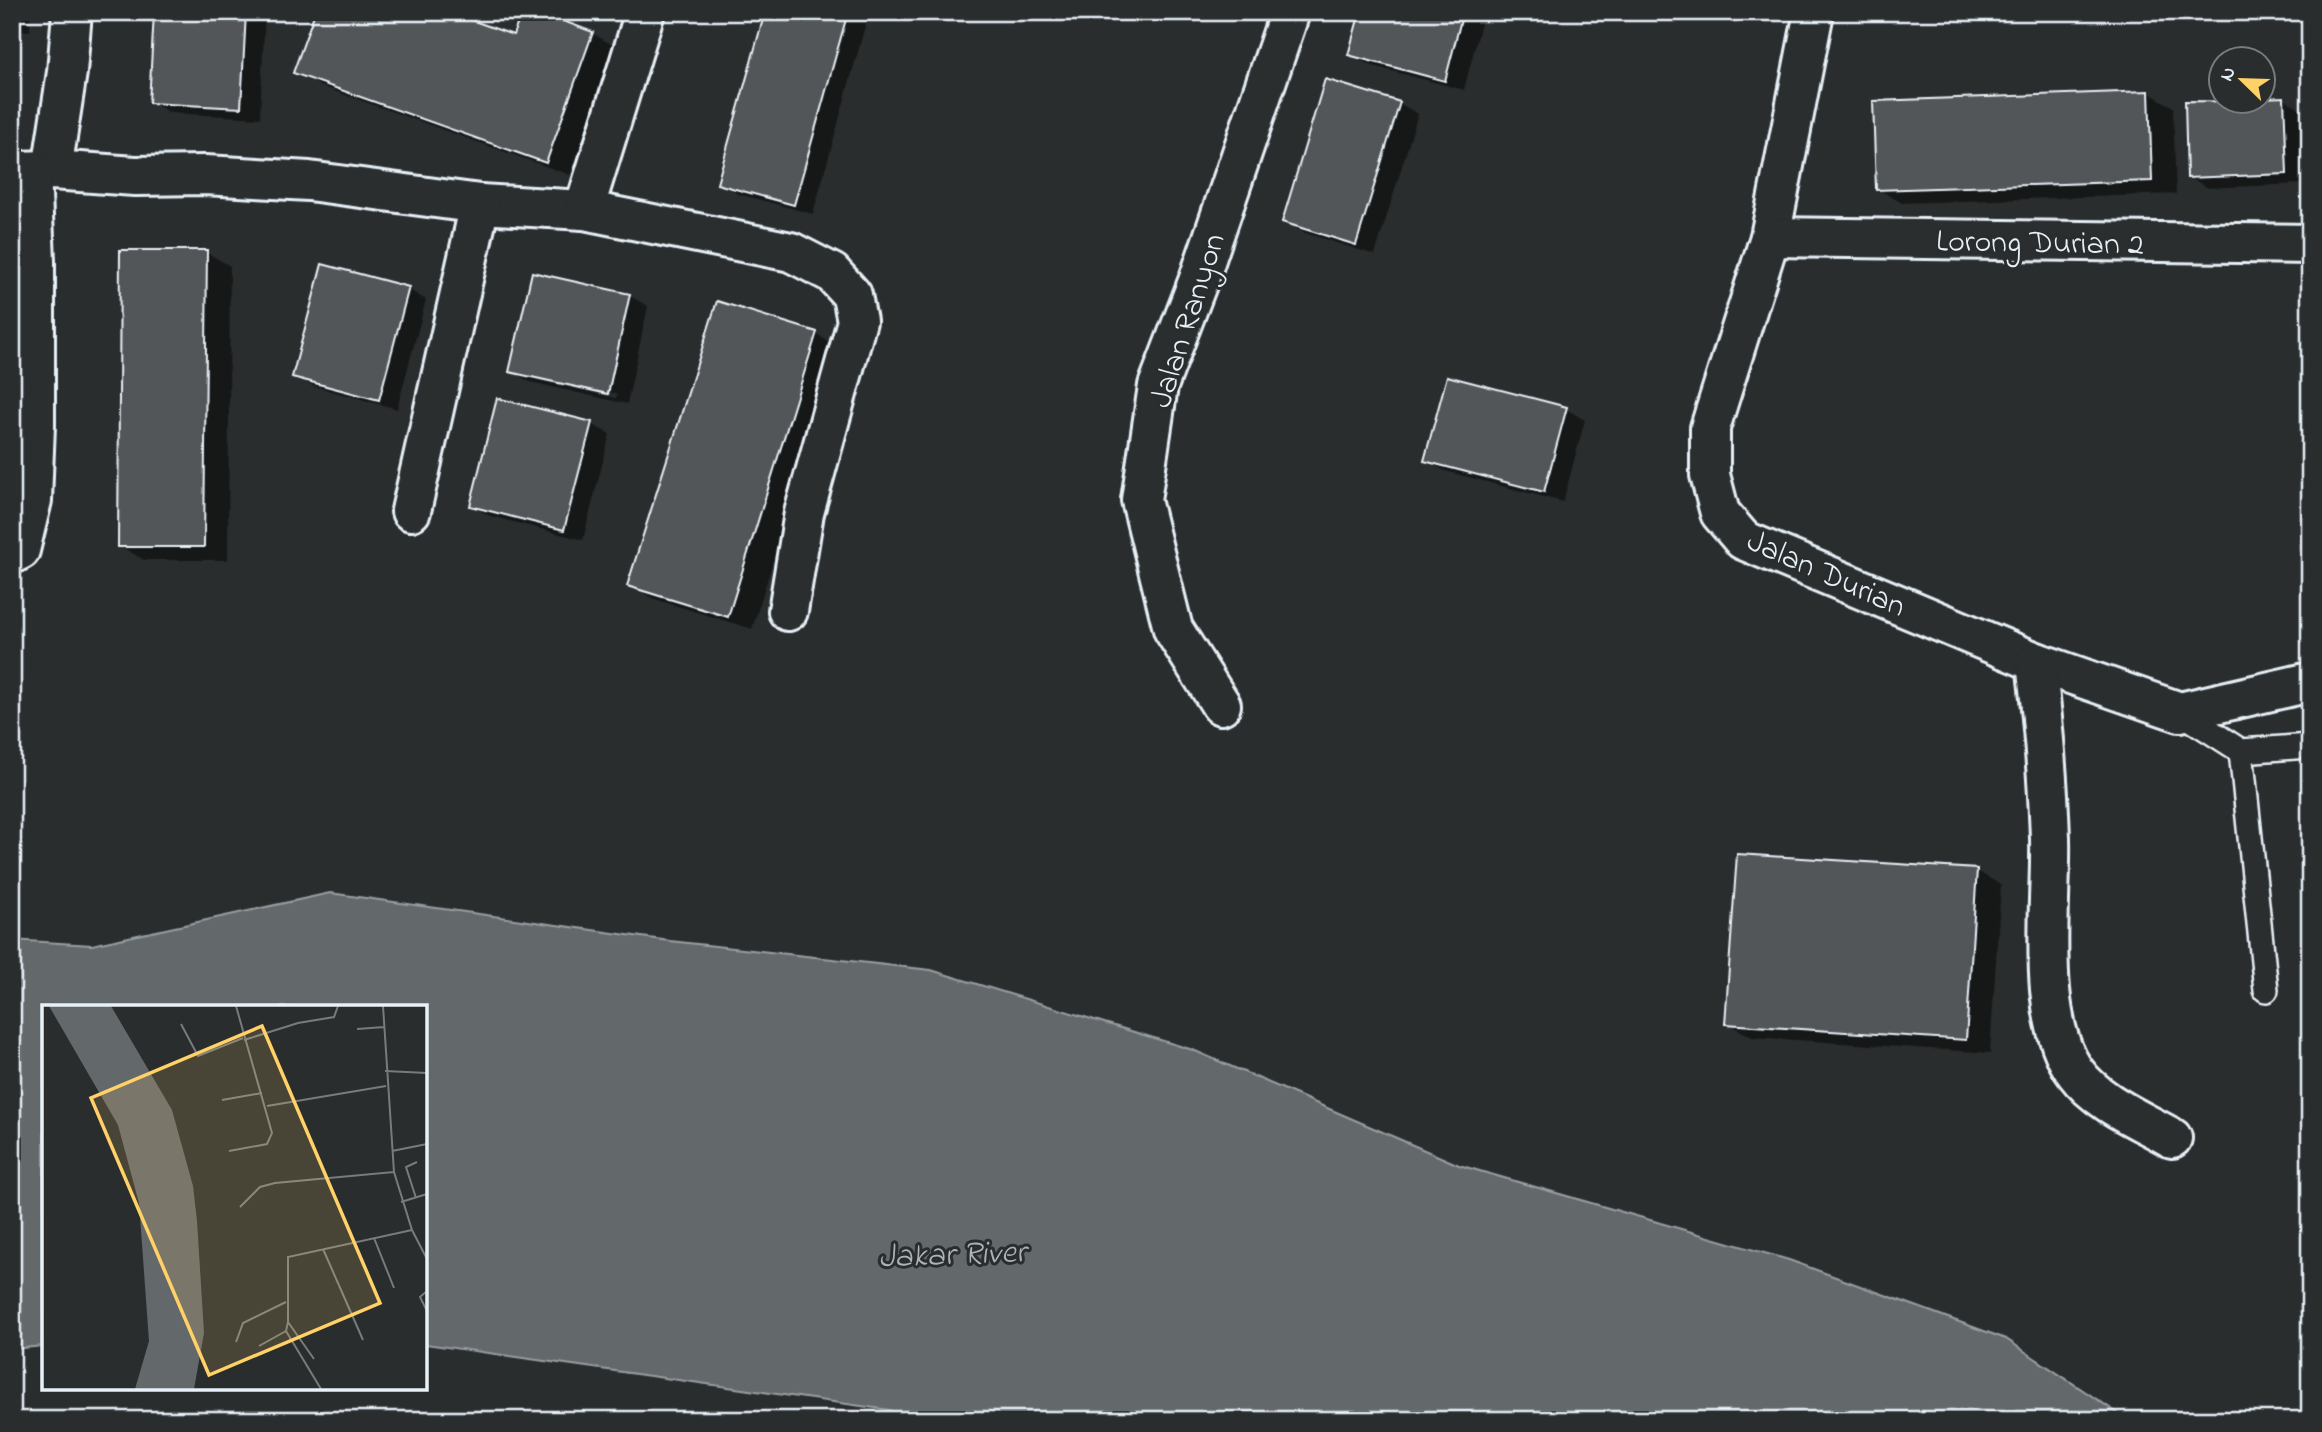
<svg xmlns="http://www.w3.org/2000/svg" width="2322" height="1432" viewBox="0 0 2322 1432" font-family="'Indie Flower',sans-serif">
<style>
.water{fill:#63686b;stroke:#989fa3;stroke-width:2}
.shadow{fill:#0007;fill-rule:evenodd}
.building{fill:#535759;stroke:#e8f1f8;stroke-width:2}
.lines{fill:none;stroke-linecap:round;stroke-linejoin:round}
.lane-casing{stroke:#e8f1f8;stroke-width:28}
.street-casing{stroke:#e8f1f8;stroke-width:44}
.lane{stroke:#2a2d2e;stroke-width:23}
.street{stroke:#2a2d2e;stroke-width:38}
.labels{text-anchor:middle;stroke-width:6;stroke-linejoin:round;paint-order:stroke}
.street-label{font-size:32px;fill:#e8f1f8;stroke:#2a2d2e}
.water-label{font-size:33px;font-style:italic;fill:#acb3b9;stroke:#2a2d2e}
.inset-road{fill:none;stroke:#767b7f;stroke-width:2}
.view{fill:#ffd166;fill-opacity:0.15;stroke:#ffd166;stroke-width:3.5}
.inset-edge{fill:none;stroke:#e8f1f8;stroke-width:3.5}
</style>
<rect width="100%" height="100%" fill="#2a2d2e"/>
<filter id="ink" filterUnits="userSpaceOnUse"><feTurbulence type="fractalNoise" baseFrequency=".0143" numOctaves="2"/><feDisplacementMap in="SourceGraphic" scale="14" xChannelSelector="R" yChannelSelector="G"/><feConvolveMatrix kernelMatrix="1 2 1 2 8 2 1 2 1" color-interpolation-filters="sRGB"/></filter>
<g filter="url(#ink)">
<!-- water -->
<polygon class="water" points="330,893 670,941 931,970 1193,1050 1459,1165 1789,1260 2006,1339 2128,1420 911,1420 889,1410 425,1344 425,1007 44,1007 44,1346 12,1349 12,940 92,945"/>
<!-- shadow -->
<g class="shadow">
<polygon points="12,12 31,12 30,31 12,31"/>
<polygon points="155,12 265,12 260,118 170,113 151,102"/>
<polygon points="767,12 869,12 813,214 738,194 719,183"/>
<polygon points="1361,12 1484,12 1464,90 1369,65 1350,54"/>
<polygon points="592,33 616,47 570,175 320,86 296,72 514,38"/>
<polygon points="2148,92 2173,107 2176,194 1902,203 1878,189"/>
<polygon points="2284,99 2303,110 2305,184 2208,188 2189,177 2220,101"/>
<polygon points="1399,103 1418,114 1375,255 1302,232 1284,221"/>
<polygon points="206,252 230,266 228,560 144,560 120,546"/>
<path d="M534 274 630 296 648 306 627 404 530 382 511 371ZM529 374 617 394 616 398 529 378Z"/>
<polygon points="408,289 426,300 397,409 313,386 294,376"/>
<polygon points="816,334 840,348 752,629 654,599 629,585"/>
<polygon points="12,388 17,391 12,560"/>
<polygon points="1566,409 1585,420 1563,502 1445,471 1426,460"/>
<polygon points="591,424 610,434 583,540 490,516 472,506"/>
<polygon points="1977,871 2001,885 1990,1053 1752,1037 1727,1023"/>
</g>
<!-- building -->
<g class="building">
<polygon points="154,12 246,12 241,108 149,103"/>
<polygon points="315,12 449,12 513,35 522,12 539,12 593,32 546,163 293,73"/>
<polygon points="765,12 848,12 794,205 717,184"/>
<polygon points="1360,12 1463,12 1445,81 1348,55"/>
<polygon points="1325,79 1400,102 1356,245 1282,222"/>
<polygon points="2149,91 2152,181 1876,190 1873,101"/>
<polygon points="2284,97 2287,174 2187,178 2185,101 2262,102 2262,98"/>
<polygon points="120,250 207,250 204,547 118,547"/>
<polygon points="322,264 409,287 379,400 292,377"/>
<polygon points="532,272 630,294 608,394 509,372"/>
<polygon points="717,301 817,332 728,617 627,586"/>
<polygon points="1447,376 1567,407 1544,492 1424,461"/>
<polygon points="497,398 592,422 564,530 470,506"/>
<polygon points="1737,854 1977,869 1966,1040 1725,1024"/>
</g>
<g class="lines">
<!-- lane casing -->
<g class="lane-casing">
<g id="lane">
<polyline points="2180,712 2241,751 2310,746"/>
<polyline points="2241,751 2266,990"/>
</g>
</g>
<!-- street casing -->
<g class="street-casing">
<g id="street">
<polyline points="1814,12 1770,237 1710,428 1710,475 1720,513 1743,540 2036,662 2180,712 2310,682"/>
<polyline points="52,170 67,72 72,12"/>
<polyline points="12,171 52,170 135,176 205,175 309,181 480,204 584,210 791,252 832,273 852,295 857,321 804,513 788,611"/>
<polyline points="584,210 645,12"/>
<polyline points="1770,237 2310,244"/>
<polyline points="411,511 480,204"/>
<polyline points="12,554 20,550 32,500 35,425 35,261 31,171"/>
<path d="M2036 662C2043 721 2048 779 2050 838 2052 903 2035 1019 2076 1073 2098 1103 2141 1120 2172 1138"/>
<polyline points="1221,705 1173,629 1141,500 1158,386 1199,279 1290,12"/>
</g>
</g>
<!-- lane -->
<use href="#lane" class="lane"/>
<!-- street -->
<use href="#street" class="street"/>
</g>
</g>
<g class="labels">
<!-- street labels -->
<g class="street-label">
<text transform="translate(2040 241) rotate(1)" y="11">Lorong Durian 2</text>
<text transform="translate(1186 320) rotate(-72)" y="11">Jalan Ranyon</text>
<text transform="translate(1827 572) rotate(24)" y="11">Jalan Durian</text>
</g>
<!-- water labels -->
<g class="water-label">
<text transform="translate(952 1252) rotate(-2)" y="12">Jakar River</text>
</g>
</g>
<!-- overview -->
<g transform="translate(42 1005)">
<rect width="385" height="385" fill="#2a2d2e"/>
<path d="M7 1H69L130 105 151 181 155 216 162 328 152 384H93L107 336 97 198 76 120Z" fill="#63686b"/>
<path class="inset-road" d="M341 1 352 167 370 225 385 254M139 19 156 51 201 33M315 24 342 22M202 35 256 18 292 12 296 1M343 66 385 68M180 95 220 88M225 101 344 81M187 146 225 139 230 128 194 1M350 146 385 139M374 193 364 162 375 157M359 197 385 189M198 202 218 182 233 178 352 167M332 233 352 283M281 244 321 335M385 286 378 292 385 306M246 317 244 326 279 384M194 337 201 318 244 297M217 341 244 326M272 354 246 317V252L370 225"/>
<path class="view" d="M220 21 338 298 167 370 49 93Z"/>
<rect width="385" height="385" class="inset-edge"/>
</g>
<!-- margin -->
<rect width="2322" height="1432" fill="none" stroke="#2a2d2e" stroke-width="42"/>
<rect x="21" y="21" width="2280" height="1390" fill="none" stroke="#e8f1f8" stroke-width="2.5" filter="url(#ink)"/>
<!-- north arrow -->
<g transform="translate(2242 80) rotate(293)"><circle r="33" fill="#2a2d2e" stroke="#767b7f" stroke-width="2"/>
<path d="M0-5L12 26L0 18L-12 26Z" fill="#ffd166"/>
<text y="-10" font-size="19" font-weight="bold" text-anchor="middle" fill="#e8f1f8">N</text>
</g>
</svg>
